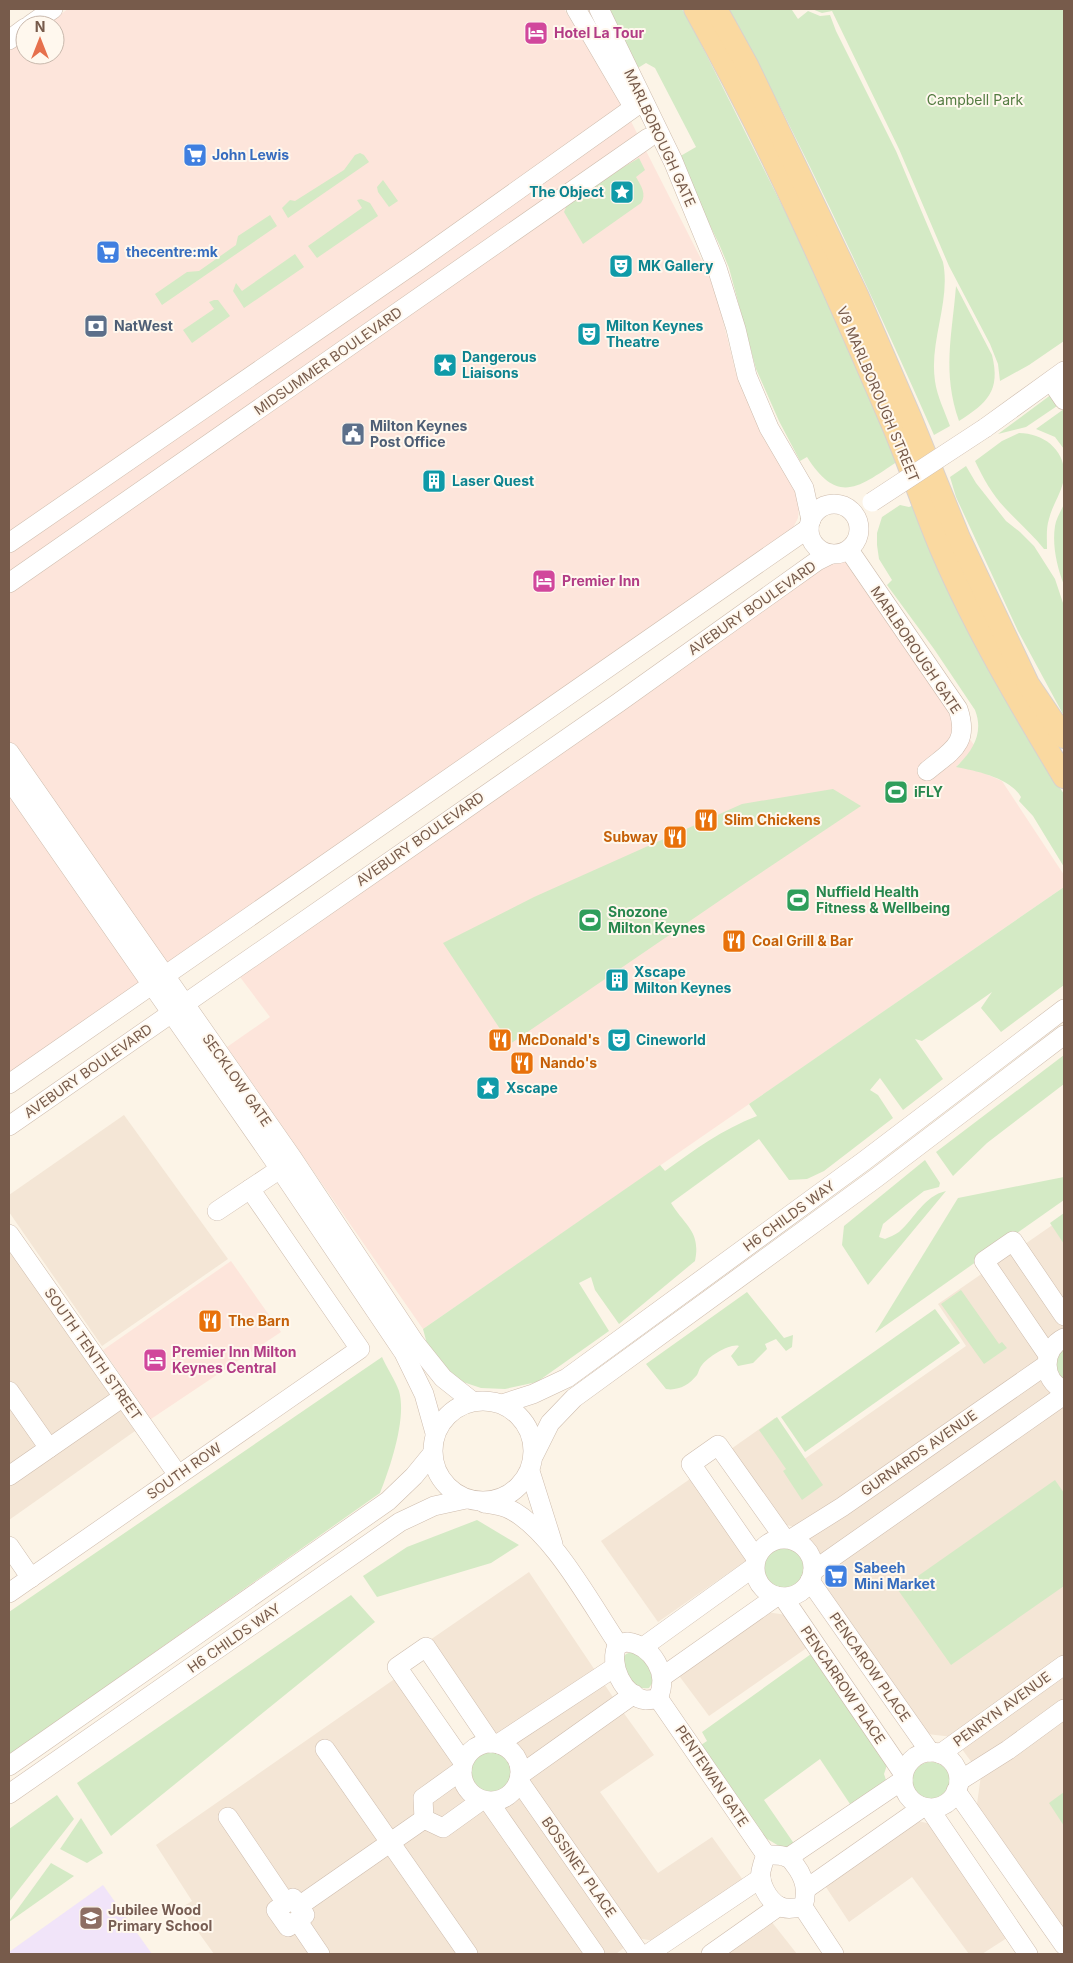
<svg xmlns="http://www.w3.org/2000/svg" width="1073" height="1963" viewBox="0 0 1073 1963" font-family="Inter,sans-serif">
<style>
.residential{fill:#f4e6d6}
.commercial{fill:#fde5db}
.education{fill:#f1e4f9}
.green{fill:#d4eac5}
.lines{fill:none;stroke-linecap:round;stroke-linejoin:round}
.minor-casing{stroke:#cebcad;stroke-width:20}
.major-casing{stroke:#d9d1cd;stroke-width:24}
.minor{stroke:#fff;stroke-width:19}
.major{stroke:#fad9a0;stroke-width:22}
.minor-bridge-casing{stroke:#cebcad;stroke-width:20;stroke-linecap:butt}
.minor-bridge{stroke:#fff;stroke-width:19}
.labels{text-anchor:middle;stroke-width:4;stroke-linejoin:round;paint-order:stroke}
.hotel-label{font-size:14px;font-weight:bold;fill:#b23c85;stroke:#fff8ee;text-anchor:start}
.park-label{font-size:14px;fill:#547c42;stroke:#fff8ee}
.street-label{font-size:14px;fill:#775b4b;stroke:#fff8ee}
.shop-label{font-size:14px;font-weight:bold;fill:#366cbe;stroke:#fff8ee;text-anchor:start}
.culture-label{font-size:14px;font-weight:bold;fill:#0d838f;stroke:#fff8ee;text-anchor:start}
.service-label{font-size:14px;font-weight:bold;fill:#4e5e75;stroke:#fff8ee;text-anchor:start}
.leisure-label{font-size:14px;font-weight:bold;fill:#27864d;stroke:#fff8ee;text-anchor:start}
.food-label{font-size:14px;font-weight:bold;fill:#c56008;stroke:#fff8ee;text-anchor:start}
.education-label{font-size:14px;font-weight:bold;fill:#785e54;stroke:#fff8ee;text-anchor:start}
</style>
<rect width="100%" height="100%" fill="#fcf4e7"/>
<!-- residential -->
<g class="residential">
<polygon points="124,1115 228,1259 102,1346 9,1212 9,1195"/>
<polygon points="1064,1217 1064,1929 977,1804 981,1775 953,1737 927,1734 824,1585 827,1570 799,1528 782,1524 731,1449 775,1418 803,1460 966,1346 938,1304"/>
<polygon points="9,1249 135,1431 9,1520"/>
<polygon points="690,1479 747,1560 658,1622 601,1541"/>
<polygon points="529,1572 623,1712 654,1755 600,1792 658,1873 712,1837 743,1880 655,1941 636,1938 616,1954 214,1954 181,1908 192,1901 156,1845 396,1678 450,1757 492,1727 430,1640"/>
<polygon points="766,1612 787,1615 808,1647 709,1716 677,1673"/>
<polygon points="918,1821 931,1824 1010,1936 982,1954 969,1954 912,1877 849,1922 824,1884"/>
<polygon points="771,1921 797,1954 723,1954"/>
</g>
<!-- commercial -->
<g class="commercial">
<polygon points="68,9 564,9 612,84 701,259 716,293 736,373 764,439 792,483 797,494 799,508 798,518 793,528 9,1076 9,50 25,39 25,55 55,55 55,25 45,25"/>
<polygon points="842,555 974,745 967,756 957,766 984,773 1002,781 1064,875 1064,887 423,1329 227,1047 270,1017 240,977"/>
<polygon points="231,1261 281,1332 151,1419 103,1350"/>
</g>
<!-- education -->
<polygon class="education" points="103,1885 152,1954 9,1954 9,1952"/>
<!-- green -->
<g class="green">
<path d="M606 9H682L694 30 832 305 898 461C859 487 838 506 807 457L800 461 779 421 756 369 729 268 719 244 677 158 696 147 655 68 646 63 633 71Z"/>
<path d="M729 9H794L792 10 798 19 808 11 820 16 830 15 836 31 896 151 943 262C951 301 929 341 935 381 937 396 945 412 950 426L934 435C870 291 804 148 729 9Z"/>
<polygon points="812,9 1064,9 1064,341 1029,365 1000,381 998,364 990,344 949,266 899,149 832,11 822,13"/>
<polygon points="360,153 364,155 369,162 288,218 282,208 290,200 295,201 344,170 355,155"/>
<path d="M639 158 645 170 636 177C641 186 647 194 641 203L583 244 564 212 567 205 622 168Z"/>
<polygon points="383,180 398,201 389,207 378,192 377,187"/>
<polygon points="361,199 370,203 378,216 317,258 308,246 362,208 357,200"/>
<polygon points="270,215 277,226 162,305 155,294 187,272 199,271 236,245 238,236"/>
<polygon points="295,254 304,267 244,308 233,291 236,283 242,291"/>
<path d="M956 286 992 355C1001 391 987 403 959 421 942 372 952 336 956 286Z"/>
<polygon points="214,300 218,300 230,316 192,343 183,330 214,309 209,302"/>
<polygon points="1052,394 1060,404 1026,427 998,434"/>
<polygon points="1064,409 1064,449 1055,437 1036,429"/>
<path d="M1019 433C1046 433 1070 454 1063 483 1060 495 1052 506 1049 519 1046 528 1047 539 1047 549H1044C1032 534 1018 522 1005 508 992 494 983 478 975 461L1002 441Z"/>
<polygon points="966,466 976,483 1006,521 1020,532 1034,546 1055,579 1064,606 1064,716 1018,631 956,497 950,477"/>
<path d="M1064 504V585C1057 567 1052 546 1055 526 1056 519 1061 511 1064 504Z"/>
<path d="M900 505 909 507 914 505 1026 736 1064 794V867L1033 816 1019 801 1021 797C1010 778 977 771 956 767 973 751 984 733 975 710L934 649 887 585 892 580 879 559 877 545V533L882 517Z"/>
<polygon points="833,789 861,806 744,884 510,1044 443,943 534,897 742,804"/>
<path d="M1064 887V985L1001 1032 981 1008 992 992 922 1041 915 1039 943 1079 903 1110 880 1078 870 1090 878 1095 893 1118 824 1171 807 1179 789 1180 759 1139 671 1203C685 1226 701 1231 695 1261L619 1324 595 1290 591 1277 579 1283 609 1331 537 1382 505 1389 481 1388 460 1381 430 1355 423 1329 660 1165 665 1171C694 1150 723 1129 757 1116L749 1104Z"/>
<polygon points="1064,1055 1064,1084 987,1143 953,1176 936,1152"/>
<path d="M925 1160 940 1183 939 1187 924 1191 906 1205 883 1224 879 1237 885 1239C889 1237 895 1235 899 1232 915 1218 924 1196 946 1191L868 1285 842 1245 844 1226Z"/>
<polygon points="1064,1177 1064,1200 875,1333 958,1198"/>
<polygon points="1064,1213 1064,1244 1050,1223"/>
<polygon points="961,1290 999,1344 1002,1342 1007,1348 984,1364 941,1304"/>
<path d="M747 1292 784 1338 793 1335 792 1347 786 1351 776 1339 765 1344 767 1349 753 1363 738 1366 731 1356 739 1346C730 1343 708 1357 702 1365 699 1368 699 1372 697 1375 689 1385 678 1391 666 1389L646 1364Z"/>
<polygon points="935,1309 960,1343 805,1452 781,1417"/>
<polygon points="1064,1343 1064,1385 1057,1380 1053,1356"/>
<path d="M382 1357C387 1368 395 1380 399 1391 407 1418 390 1468 380 1493L9 1755V1612Z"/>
<polygon points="777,1417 823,1485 802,1500 783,1471 786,1469 759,1430"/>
<polygon points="1055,1480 1064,1493 1064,1586 951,1665 898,1590"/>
<polygon points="477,1520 519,1545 491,1563 377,1597 363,1576 407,1547"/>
<circle cx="783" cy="1568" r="21"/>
<polygon points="351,1595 375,1622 111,1836 77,1783"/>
<path d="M634 1651 650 1663 653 1682 649 1688C628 1690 628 1676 622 1659L626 1654Z"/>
<polygon points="811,1654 887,1765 884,1774 886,1780 852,1807 820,1759 764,1800 795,1845 784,1849 764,1837 701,1745 707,1741 702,1732"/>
<circle cx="491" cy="1772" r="22"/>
<circle cx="931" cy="1781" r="19"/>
<polygon points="1064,1792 1064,1826 1049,1803"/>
<polygon points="57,1795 74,1819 9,1902 9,1829"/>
<polygon points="81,1818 103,1853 87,1863 60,1849"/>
<polygon points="51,1863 74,1876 9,1922 9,1921"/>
</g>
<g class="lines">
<!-- minor casing -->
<g class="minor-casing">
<g id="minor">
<polyline points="576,9 631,103"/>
<polyline points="599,9 673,161 717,268 736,329 747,376 769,428 804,488 811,520"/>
<polyline points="30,25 53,9"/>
<polyline points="9,40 25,28"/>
<polyline points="1051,381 1064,400"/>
<polyline points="985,428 1064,371"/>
<circle cx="834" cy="529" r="25"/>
<polyline points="9,543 418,261 643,101"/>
<path d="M849 550 958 709C970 744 951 751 927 771"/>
<polyline points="9,583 648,138"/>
<polyline points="9,752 293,1159 415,1343 443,1378 472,1401"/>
<polyline points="9,779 280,1169 404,1353 424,1394 435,1433"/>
<polyline points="9,1084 809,528"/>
<polyline points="9,1126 618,703 817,561 831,554"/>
<polyline points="217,1211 280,1169"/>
<polyline points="9,1234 178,1475"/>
<path d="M1064 1338C1042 1349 1041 1380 1064 1390"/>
<polyline points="1048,1355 984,1261 1013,1241 1064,1316"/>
<polyline points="9,1391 49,1448"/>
<circle cx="483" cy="1451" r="50"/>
<polyline points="502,1404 533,1394 567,1378 864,1161 1064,1009"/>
<polyline points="534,1455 550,1423 574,1398 876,1178 1064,1035"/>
<polyline points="530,1471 553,1544"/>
<polyline points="9,1476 123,1397"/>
<path d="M484 1503C491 1504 500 1505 507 1508 550 1527 591 1604 618 1644"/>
<circle cx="784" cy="1568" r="29"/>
<polyline points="791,1539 842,1507 1046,1365"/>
<polyline points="9,1546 31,1578"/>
<polyline points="756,1558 691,1464 718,1445 784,1538"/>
<polyline points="813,1571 1064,1395"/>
<polyline points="810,1581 930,1752"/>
<polyline points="9,1593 360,1349 250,1189"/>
<polyline points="783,1597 903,1773"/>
<path d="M627 1642C652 1645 670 1674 658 1698 655 1699 650 1700 646 1700 624 1698 607 1663 618 1644Z"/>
<polyline points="643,1647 754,1567"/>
<polyline points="662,1677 777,1596"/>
<polyline points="658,1698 766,1855"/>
<circle cx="491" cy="1772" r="29"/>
<polyline points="498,1744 615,1667"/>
<polyline points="325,1749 468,1954"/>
<circle cx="931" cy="1780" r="28"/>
<polyline points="940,1754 1064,1665"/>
<polyline points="463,1762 397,1667 426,1647 491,1743"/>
<polyline points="9,1766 388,1501 414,1476 432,1454"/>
<polyline points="520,1775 634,1694"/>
<polyline points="519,1781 639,1953"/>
<polyline points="959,1781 1008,1750 1064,1709"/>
<polyline points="956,1791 1064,1945"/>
<polyline points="9,1794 400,1522 434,1506 466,1499"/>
<polyline points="489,1802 595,1954"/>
<polyline points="929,1808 1028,1954"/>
<polyline points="228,1817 286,1903"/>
<polyline points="424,1819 443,1828 482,1800"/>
<polyline points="424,1819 423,1798 462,1770"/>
<path d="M766 1855C773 1855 780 1854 786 1857 790 1858 792 1861 795 1865 805 1878 808 1891 803 1907 795 1908 786 1910 779 1906 768 1900 759 1883 761 1871 762 1866 764 1860 766 1855Z"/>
<polyline points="789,1857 903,1780"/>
<polyline points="806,1889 923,1807"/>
<polygon points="293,1898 305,1915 288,1927 276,1910"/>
<polyline points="299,1906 424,1819"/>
<polyline points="803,1907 834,1954"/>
<polyline points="297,1920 320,1954"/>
<polyline points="648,1954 761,1878"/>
<polyline points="711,1954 779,1906"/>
</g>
</g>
<!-- major casing -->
<g class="major-casing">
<g id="major">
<path d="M695 9C769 142 832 283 892 423 910 465 924 509 942 551 976 630 1020 704 1064 777"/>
<polyline points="716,9 747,65 858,297 910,417 959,538 1028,684 1064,737"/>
</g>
</g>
<!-- minor -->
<use href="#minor" class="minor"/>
<!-- major -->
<use href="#major" class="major"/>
<!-- minor-bridge casing -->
<g class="minor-bridge-casing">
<polyline id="minor-bridge" points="872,502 985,428"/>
</g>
<!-- minor-bridge -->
<use href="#minor-bridge" class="minor-bridge"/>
</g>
<!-- icons -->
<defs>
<g id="hotel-square" transform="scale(1.25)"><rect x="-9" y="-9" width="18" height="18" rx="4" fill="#d1479c" stroke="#fff8ee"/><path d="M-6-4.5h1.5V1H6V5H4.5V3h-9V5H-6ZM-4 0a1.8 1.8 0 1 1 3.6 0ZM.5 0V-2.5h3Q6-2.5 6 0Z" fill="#fff"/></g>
<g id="supermarket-square" transform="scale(1.25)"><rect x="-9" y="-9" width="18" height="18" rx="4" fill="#3f7fe0" stroke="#fff8ee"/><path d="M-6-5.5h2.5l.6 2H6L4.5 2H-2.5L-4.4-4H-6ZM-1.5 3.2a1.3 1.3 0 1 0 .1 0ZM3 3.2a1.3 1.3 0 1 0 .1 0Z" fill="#fff"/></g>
<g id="sight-square" transform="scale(1.25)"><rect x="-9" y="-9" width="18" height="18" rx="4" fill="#0f9aa8" stroke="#fff8ee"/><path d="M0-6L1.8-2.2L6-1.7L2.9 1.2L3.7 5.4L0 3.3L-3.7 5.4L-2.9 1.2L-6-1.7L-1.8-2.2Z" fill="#fff"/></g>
<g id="theatre-square" transform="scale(1.25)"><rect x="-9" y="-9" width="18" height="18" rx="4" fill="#0f9aa8" stroke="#fff8ee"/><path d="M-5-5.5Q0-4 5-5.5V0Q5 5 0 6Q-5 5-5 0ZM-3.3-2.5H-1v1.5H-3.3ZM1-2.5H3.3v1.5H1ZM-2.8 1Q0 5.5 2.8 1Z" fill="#fff"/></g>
<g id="bank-square" transform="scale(1.25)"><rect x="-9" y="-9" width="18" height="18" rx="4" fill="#5c6f8a" stroke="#fff8ee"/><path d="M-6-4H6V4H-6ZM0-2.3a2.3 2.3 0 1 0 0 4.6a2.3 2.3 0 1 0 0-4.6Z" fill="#fff"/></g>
<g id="civic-square" transform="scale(1.25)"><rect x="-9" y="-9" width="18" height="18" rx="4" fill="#5c6f8a" stroke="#fff8ee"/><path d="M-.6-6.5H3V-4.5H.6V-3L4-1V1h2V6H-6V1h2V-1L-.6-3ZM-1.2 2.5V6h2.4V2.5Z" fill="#fff"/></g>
<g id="building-square" transform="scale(1.25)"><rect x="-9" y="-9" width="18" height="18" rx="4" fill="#0f9aa8" stroke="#fff8ee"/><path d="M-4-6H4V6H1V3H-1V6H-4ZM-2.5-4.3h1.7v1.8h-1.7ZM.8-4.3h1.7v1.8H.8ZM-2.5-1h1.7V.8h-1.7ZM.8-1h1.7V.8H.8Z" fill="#fff"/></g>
<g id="stadium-square" transform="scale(1.25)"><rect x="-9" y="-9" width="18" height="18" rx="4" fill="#2e9e5b" stroke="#fff8ee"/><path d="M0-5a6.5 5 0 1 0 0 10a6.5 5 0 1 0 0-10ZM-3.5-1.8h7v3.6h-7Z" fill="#fff"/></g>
<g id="restaurant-square" transform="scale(1.25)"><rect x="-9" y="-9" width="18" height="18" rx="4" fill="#e8710a" stroke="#fff8ee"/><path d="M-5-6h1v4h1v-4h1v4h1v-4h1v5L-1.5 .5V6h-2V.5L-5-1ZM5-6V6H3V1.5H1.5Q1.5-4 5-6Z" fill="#fff"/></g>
<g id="school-square" transform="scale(1.25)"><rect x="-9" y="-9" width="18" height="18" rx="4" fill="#8d6e63" stroke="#fff8ee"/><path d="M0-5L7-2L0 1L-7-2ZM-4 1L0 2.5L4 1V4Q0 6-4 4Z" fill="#fff"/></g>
</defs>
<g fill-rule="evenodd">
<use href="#hotel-square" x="536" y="33"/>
<use href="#supermarket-square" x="195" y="155"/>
<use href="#sight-square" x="622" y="192"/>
<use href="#supermarket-square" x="108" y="252"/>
<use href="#theatre-square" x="621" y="266"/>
<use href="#bank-square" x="96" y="326"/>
<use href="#theatre-square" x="589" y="334"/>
<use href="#sight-square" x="445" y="365"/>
<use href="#civic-square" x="353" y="434"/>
<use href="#building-square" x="434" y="481"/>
<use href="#hotel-square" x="544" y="581"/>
<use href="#stadium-square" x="896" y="792"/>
<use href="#restaurant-square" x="706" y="820"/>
<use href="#restaurant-square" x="675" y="837"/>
<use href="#stadium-square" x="798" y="900"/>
<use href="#stadium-square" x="590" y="920"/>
<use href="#restaurant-square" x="734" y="941"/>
<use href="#building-square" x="617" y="980"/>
<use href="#restaurant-square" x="500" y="1040"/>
<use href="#theatre-square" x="619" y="1040"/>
<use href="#restaurant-square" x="522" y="1063"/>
<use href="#sight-square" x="488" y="1088"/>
<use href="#restaurant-square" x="210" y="1321"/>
<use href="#hotel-square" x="155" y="1360"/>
<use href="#supermarket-square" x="836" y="1576"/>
<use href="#school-square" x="91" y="1918"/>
</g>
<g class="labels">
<!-- hotel labels -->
<g class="hotel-label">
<text x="554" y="38">Hotel La Tour</text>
<text x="562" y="586">Premier Inn</text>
<text x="172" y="1357">Premier Inn Milton<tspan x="172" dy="16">Keynes Central</tspan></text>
</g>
<!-- park labels -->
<g class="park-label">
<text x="975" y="105">Campbell Park</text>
</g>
<!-- street labels -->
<g class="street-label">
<text transform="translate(660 138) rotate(65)" y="5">MARLBOROUGH GATE</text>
<text transform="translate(328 361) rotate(-35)" y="5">MIDSUMMER BOULEVARD</text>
<text transform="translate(878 394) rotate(67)" y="5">V8 MARLBOROUGH STREET</text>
<text transform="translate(752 608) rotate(-35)" y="5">AVEBURY BOULEVARD</text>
<text transform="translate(916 650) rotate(56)" y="5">MARLBOROUGH GATE</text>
<text transform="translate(420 839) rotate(-35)" y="5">AVEBURY BOULEVARD</text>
<text transform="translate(88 1071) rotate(-35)" y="5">AVEBURY BOULEVARD</text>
<text transform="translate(237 1080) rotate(55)" y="5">SECKLOW GATE</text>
<text transform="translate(789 1216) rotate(-36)" y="5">H6 CHILDS WAY</text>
<text transform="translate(93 1354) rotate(55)" y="5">SOUTH TENTH STREET</text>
<text transform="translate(919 1453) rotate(-35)" y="5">GURNARDS AVENUE</text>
<text transform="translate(184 1471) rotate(-35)" y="5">SOUTH ROW</text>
<text transform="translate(234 1638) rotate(-35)" y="5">H6 CHILDS WAY</text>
<text transform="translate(870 1667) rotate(55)" y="5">PENCAROW PLACE</text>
<text transform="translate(843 1685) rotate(56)" y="5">PENCARROW PLACE</text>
<text transform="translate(1002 1709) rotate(-36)" y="5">PENRYN AVENUE</text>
<text transform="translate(712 1776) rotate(56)" y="5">PENTEWAN GATE</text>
<text transform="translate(579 1867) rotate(55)" y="5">BOSSINEY PLACE</text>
</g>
<!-- shop labels -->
<g class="shop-label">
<text x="212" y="160">John Lewis</text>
<text x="126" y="257">thecentre:mk</text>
<text x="854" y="1573">Sabeeh<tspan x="854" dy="16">Mini Market</tspan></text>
</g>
<!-- culture labels -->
<g class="culture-label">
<text x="604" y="197" text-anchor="end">The Object</text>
<text x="638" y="271">MK Gallery</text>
<text x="606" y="331">Milton Keynes<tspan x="606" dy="16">Theatre</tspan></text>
<text x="462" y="362">Dangerous<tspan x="462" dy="16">Liaisons</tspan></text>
<text x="452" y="486">Laser Quest</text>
<text x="634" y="977">Xscape<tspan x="634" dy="16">Milton Keynes</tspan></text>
<text x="636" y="1045">Cineworld</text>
<text x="506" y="1093">Xscape</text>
</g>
<!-- service labels -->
<g class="service-label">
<text x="114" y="331">NatWest</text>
<text x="370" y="431">Milton Keynes<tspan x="370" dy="16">Post Office</tspan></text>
</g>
<!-- leisure labels -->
<g class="leisure-label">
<text x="914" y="797">iFLY</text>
<text x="816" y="897">Nuffield Health<tspan x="816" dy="16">Fitness &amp; Wellbeing</tspan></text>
<text x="608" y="917">Snozone<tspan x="608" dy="16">Milton Keynes</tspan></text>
</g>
<!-- food labels -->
<g class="food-label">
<text x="724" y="825">Slim Chickens</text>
<text x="658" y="842" text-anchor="end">Subway</text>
<text x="752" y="946">Coal Grill &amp; Bar</text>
<text x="518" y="1045">McDonald's</text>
<text x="540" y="1068">Nando's</text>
<text x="228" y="1326">The Barn</text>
</g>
<!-- education labels -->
<g class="education-label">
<text x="108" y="1915">Jubilee Wood<tspan x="108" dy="16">Primary School</tspan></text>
</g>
</g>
<!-- border -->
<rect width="1073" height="1963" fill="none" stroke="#775b4b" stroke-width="20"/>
<!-- north arrow -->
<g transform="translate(40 40)"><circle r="24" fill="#fff8ee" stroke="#c9b9ad"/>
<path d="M0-4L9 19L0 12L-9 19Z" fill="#e6704d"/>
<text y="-8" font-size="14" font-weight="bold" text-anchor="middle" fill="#775b4b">N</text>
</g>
</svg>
